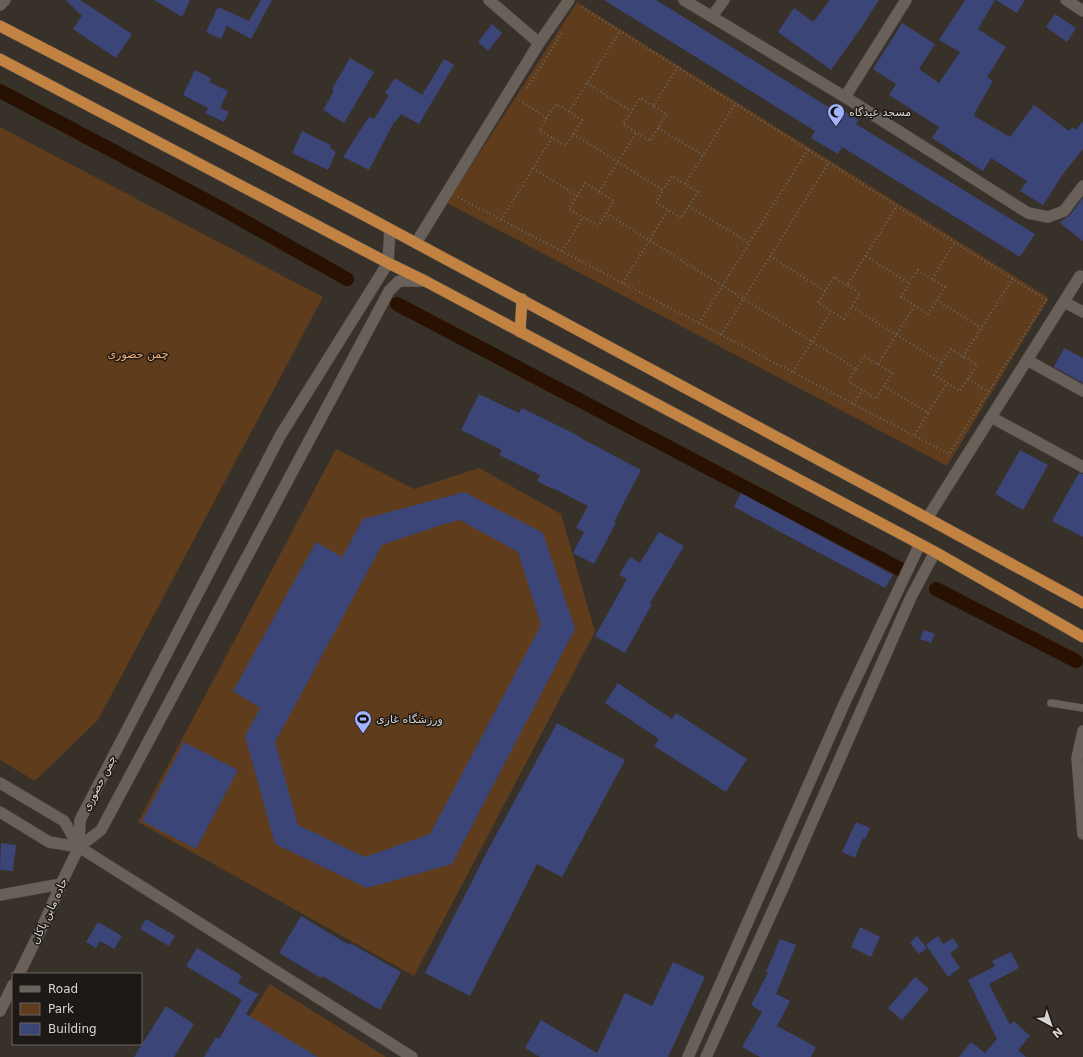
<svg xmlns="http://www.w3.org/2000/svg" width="1083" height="1057" viewBox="0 0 1083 1057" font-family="'DejaVu Sans','Noto Sans Arabic',sans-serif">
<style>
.green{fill:#5e3c1c}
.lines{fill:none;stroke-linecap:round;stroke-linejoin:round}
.canal{stroke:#281100;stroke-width:14}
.building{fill:#3b4577;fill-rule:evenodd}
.service-casing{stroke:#534d48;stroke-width:8}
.minor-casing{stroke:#534d48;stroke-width:12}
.tertiary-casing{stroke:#534d48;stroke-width:12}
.secondary-casing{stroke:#534d48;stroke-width:12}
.trunk-casing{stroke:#534d48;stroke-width:12}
.path{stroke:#6a645e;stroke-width:2.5;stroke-dasharray:1 3;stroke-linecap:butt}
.service{stroke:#696059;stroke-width:7}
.minor{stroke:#696059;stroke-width:11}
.tertiary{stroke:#696059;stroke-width:11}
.secondary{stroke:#696059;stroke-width:11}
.trunk{stroke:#c28242;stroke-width:11}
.labels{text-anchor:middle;stroke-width:3;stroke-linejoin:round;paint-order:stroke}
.poi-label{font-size:11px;fill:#dad5d1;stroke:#1d1916;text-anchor:start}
.park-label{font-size:11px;fill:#f6b070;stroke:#1d1916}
.street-label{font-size:11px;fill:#dad5d1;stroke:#1d1916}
</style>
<rect width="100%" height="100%" fill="#38312a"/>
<!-- green -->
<g class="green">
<polygon points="577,2 1049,298 947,466 447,203"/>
<polygon points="0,127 323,297 98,720 35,781 0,760"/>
<polygon points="336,449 414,489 479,468 561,514 595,632 414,976 138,822"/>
<polygon points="270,984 386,1057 224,1057"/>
</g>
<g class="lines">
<!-- canal -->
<g class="canal">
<polyline points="0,91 217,206 347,279"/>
<polyline points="397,304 902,570"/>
<polyline points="936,589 1076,661"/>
</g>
</g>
<!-- building -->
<g class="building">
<polygon points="66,0 80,0 132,34 116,58 73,29 82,16"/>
<polygon points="154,0 190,0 182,17"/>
<polygon points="261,0 272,0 251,39 227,26 221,39 206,32 218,7 249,21"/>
<polygon points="604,0 656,0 830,108 832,104 859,120 856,124 1035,234 1020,257 842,147 838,154 811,138 815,131"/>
<polygon points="830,0 879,0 863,25 831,70 778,32 794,8 813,22"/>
<polygon points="965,0 995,0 978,29 1006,47 987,77 993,81 974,114 975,114 974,116 1010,137 1034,105 1069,131 1072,127 1076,130 1083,121 1083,149 1063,174 1043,205 1020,191 1027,181 991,158 983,171 932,138 939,127 889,95 896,84 873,69 902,23 935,44 919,69 939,83 960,52 939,40"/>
<polygon points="996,0 1025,0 1017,13"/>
<polygon points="1055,14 1076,28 1067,42 1046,27"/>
<polygon points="492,24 502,33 488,51 478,42"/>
<polygon points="350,58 374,72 344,123 323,110 334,91 332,89"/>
<polygon points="444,59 454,65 419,124 401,114 395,122 394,122 369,170 343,157 369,117 374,119 389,95 385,93 395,78 422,95"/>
<polygon points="195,70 211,78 209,82 228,91 220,108 229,112 224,122 205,113 208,108 183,95"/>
<polygon points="302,131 331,145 330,148 336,152 328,170 292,153"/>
<polygon points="1083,198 1083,241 1060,223 1064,219 1070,215"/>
<polygon points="1064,348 1083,358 1083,383 1054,367"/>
<polygon points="479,394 519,413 522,408 579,436 579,437 641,470 614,522 616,523 594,564 573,553 584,532 576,528 588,506 553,488 553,489 537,481 540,475 499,455 502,450 461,430"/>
<polygon points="1020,450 1048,465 1023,510 995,494"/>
<polygon points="1079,473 1083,474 1083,537 1052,521"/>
<path d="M464 492 543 533 575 629 452 864 367 888 275 844 245 736 260 708 233 691 316 542 342 557 363 519ZM460 520 518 552 541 625 430 834 365 857 298 825 275 742 382 545 441 525Z"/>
<polygon points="741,493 893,575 885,588 734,507"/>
<polygon points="659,532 684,546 650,603 652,604 625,653 595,636 627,579 619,575 630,557 640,563"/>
<polygon points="924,630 935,634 931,643 920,639"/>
<polygon points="618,683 672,719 676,713 747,759 726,792 654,746 659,739 605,703"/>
<polygon points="557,723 625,760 562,877 537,864 470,996 425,973 489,848"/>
<polygon points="184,742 238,770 196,849 142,821"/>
<polygon points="856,822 870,828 865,839 863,838 855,858 842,852"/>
<polygon points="1,843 16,845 13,871 0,870"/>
<polygon points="301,916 349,945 350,943 401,972 380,1010 322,976 321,978 279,953"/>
<polygon points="146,919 175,936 169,946 140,929"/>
<polygon points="98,922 122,936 114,949 100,941 96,948 86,942"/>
<polygon points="860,927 880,937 871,957 851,947"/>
<polygon points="917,936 927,948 919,954 910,943"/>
<polygon points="938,936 943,944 953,938 959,947 950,953 960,968 948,977 926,945"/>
<polygon points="780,939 796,945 776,994 790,1001 777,1026 816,1047 811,1057 760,1057 742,1047 762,1012 751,1005 768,973 766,972"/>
<polygon points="197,948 242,976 238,983 258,994 246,1014 318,1057 204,1057 216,1037 219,1039 242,1000 186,966"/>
<polygon points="1011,952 1019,968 989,984 1010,1025 1014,1021 1030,1036 1018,1050 1026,1057 959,1057 971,1042 985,1053 997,1039 968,980 995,966 992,961"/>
<polygon points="673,962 705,977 668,1057 540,1057 525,1048 541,1020 597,1053 625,993 652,1006"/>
<polygon points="915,977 929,989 902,1020 888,1008"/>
<polygon points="166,1006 194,1024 174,1057 134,1057"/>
</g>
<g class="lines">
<!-- service casing -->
<g class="service-casing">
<polyline id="service" points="1051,703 1083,708"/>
</g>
<!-- minor casing -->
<g class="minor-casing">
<g id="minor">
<polyline points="489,0 539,43"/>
<polyline points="684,0 845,97 1028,213 1048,217 1064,211 1083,186"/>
<polyline points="1066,0 1083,11"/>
<polyline points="712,16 724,0"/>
<polyline points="845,97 906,0"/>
<polyline points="416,243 539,43 569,0"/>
<polyline points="1064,302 1083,312"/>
<polyline points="1027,360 1083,391"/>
<polyline points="991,417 1083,467"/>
<polyline points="928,517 1080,276"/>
<polyline points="1083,731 1077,758 1083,834"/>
<polyline points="0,895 61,884"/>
</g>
</g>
<!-- tertiary casing -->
<g class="tertiary-casing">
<polyline id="tertiary" points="79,847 412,1057"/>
</g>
<!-- secondary casing -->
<g class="secondary-casing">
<g id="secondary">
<polyline points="0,5 5,0"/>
<polyline points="0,783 64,821 79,847"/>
<polyline points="0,812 49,842 79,847"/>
<polyline points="79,847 101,830 389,291 399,281 425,281"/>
<polyline points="19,974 44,923 61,884 79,847 80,820 280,436 388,263 390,229"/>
<polyline points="0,1011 13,985"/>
<polyline points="688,1057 845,702 920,544"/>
<polyline points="706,1057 783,888 911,597 935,552"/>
</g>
</g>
<!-- trunk casing -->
<g class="trunk-casing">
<g id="trunk">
<path d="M0 26C129 93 260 159 388 228 621 352 852 477 1083 603"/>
<polyline points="0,59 388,263 425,281 935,552 1083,637"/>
<polyline points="520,332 522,299"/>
</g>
</g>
<!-- path -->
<g class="path">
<polyline points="587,83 631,111"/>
<polyline points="527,88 562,33"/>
<polyline points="519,100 547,118"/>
<polyline points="653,106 640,98 623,124 650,141 667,114 653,106 678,67"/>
<polyline points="569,112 556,104 539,130 566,146 582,120 569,112 620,31"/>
<polyline points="658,128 703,155"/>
<polyline points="573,134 663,190 656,202 681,218 698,192 672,176 663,190"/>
<polyline points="533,168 577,196 569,209 598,226 614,201 585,183 577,196"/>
<polyline points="685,184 735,104"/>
<polyline points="599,192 636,133"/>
<polyline points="458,197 949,454 1046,300 580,6"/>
<polyline points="689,206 749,243"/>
<polyline points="606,213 856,369 848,381 876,399 892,373 864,356 856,369"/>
<polyline points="501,220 552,138"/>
<polyline points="562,251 583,217"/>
<polyline points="770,256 825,291"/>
<polyline points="866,256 910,284"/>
<polyline points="932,279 918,270 901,297 928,314 945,287 932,279 955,242"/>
<polyline points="623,283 668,210"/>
<polyline points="847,285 834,277 818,303 844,319 860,293 847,285 897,206"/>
<polyline points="937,300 981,328"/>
<polyline points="852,307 942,363 934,375 960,391 977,365 951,349 942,363"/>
<polyline points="699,323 808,149"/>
<polyline points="721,335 829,162"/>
<polyline points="963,357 1013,278"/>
<polyline points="878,364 915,305"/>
<polyline points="793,372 831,311"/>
<polyline points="968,379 989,392"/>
<polyline points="884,386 928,413 914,436"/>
<polyline points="853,404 862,390"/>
<polyline points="928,413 947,383"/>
</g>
<!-- service -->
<use href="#service" class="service"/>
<!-- minor -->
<use href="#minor" class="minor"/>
<!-- tertiary -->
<use href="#tertiary" class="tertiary"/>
<!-- secondary -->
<use href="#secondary" class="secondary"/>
<!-- trunk -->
<use href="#trunk" class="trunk"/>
</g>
<!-- icons -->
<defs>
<g id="mosque-pin" transform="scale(0.9)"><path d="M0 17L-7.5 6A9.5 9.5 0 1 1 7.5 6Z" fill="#a2b2fd" stroke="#1d1916"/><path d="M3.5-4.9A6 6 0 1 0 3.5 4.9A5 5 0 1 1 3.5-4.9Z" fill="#111"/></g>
<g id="stadium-pin" transform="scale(0.9)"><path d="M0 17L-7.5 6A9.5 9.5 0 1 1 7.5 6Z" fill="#a2b2fd" stroke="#1d1916"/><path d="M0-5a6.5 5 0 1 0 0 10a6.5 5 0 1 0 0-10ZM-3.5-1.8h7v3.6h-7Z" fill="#111"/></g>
</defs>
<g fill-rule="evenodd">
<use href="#mosque-pin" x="836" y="112"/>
<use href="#stadium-pin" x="363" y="719"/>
</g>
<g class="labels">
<!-- poi labels -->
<g class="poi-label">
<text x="849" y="116">مسجد عیدگاه</text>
<text x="376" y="723">ورزشگاه غازی</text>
</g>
<!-- park labels -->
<g class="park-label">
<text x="138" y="358">چمن حضوری</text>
</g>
<!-- street labels -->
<g class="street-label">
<text transform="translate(99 783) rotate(-63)" y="4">چمن حضوری</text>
<text transform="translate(49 911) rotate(-65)" y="4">جاده ماین پاکان</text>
</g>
</g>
<!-- legend -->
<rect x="12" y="973" width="130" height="72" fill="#1d1916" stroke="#696461"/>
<rect x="20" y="986" width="20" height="6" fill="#696059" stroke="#696461"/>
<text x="48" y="993" font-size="12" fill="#dad5d1">Road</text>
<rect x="20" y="1003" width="20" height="12" fill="#5e3c1c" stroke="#696461"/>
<text x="48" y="1013" font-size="12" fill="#dad5d1">Park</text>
<rect x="20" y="1023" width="20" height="12" fill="#3b4577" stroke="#696461"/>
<text x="48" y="1033" font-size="12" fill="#dad5d1">Building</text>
<!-- north arrow -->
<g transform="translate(1051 1025) rotate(140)" stroke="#1d1916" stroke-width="3" paint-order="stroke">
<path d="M0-3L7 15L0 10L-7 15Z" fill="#dad5d1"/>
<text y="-6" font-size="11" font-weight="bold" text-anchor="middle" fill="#dad5d1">N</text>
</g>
</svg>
